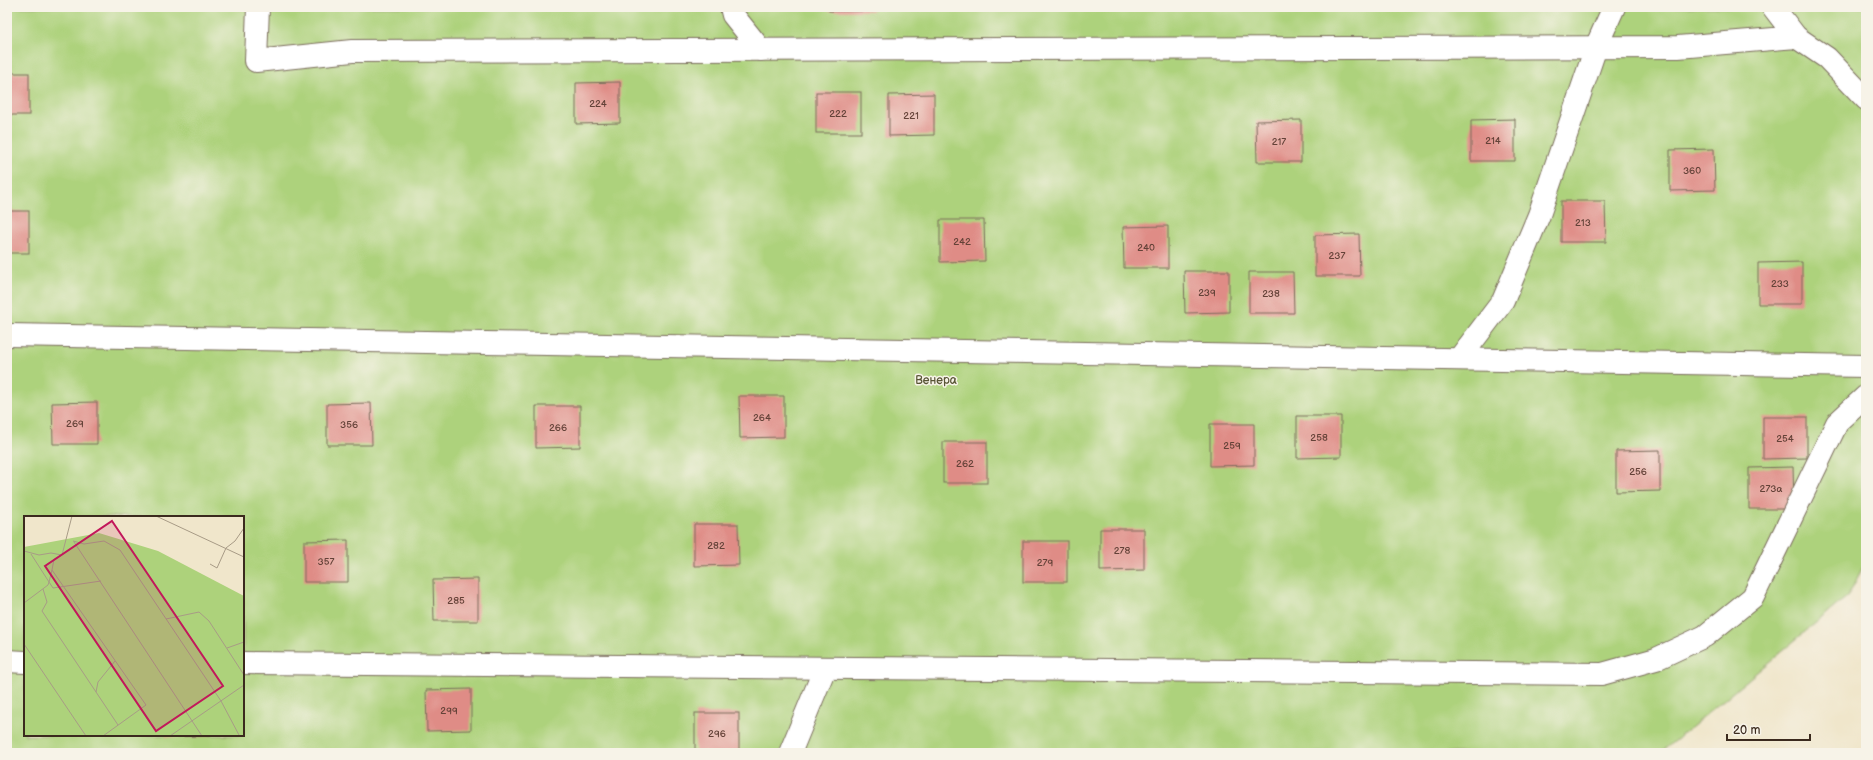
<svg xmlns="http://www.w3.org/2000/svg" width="1873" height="760" viewBox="0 0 1873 760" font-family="'Balsamiq Sans',sans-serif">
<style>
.green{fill:#add27b;stroke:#747e4c;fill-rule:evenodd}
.building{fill:#df8c86}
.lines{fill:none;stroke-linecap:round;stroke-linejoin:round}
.minor-casing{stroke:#7a6c5b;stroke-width:24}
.minor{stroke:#fff;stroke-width:22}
.labels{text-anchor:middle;stroke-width:3;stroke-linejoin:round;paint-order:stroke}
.number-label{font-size:10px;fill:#644238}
.park-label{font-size:12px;fill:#585435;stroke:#f7f3e8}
.inset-road{fill:none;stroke:#a89b86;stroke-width:1}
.view{fill:#c2185b;fill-opacity:0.15;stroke:#c2185b;stroke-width:2}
.inset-edge{fill:none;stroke:#3b2a1e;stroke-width:2}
</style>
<rect width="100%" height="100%" fill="#f7f3e8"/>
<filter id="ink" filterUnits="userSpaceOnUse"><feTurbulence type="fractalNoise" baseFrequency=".025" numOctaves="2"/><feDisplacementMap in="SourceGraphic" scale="8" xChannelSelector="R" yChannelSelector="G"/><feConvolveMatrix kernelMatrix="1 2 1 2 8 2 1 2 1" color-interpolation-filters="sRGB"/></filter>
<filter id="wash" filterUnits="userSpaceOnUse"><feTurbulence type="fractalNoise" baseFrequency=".012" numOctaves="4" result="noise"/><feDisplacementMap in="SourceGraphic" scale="16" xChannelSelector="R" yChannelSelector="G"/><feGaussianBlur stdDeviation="0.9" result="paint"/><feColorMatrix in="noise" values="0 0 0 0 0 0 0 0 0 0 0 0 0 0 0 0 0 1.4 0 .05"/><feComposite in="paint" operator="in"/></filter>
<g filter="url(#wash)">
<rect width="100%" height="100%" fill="#f0e6cb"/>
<!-- green -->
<path class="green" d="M7 7H1866V561L1848 596 1660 753H7ZM25 517H243V735H25Z"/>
<g id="blocks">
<!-- building -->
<g class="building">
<rect x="829" y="7" width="44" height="4"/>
<polygon points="949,7 972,7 972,8 949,9"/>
<rect x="7" y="73" width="22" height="42"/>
<polygon points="620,82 620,123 576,124 576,83"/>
<rect x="816" y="92" width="45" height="41"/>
<polygon points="934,94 934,135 889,136 889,95"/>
<polygon points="1515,119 1515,161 1471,161 1471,120"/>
<polygon points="1301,120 1301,162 1257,162 1256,121"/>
<polygon points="1714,149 1715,190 1670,191 1670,150"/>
<polygon points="1561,201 1605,201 1606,242 1561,242"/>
<rect x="7" y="211" width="22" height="42"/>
<polygon points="940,220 984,220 985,261 940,262"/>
<polygon points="1168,226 1168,268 1124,268 1123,227"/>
<polygon points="1359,234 1360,276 1315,276 1315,235"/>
<polygon points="1802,262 1802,304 1758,304 1758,263"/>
<polygon points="1184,271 1229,271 1229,312 1185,313"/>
<polygon points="1249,272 1293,272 1294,313 1249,313"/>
<polygon points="739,396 784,396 784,437 740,438"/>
<polygon points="97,402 97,444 53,444 52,403"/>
<polygon points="371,403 372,445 327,445 327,404"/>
<polygon points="536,406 580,406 580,447 536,448"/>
<polygon points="1297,416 1341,416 1341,457 1297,458"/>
<polygon points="1763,417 1807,417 1807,458 1763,459"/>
<polygon points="1210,424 1254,424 1254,465 1210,466"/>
<rect x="943" y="442" width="44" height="41"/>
<polygon points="1660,450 1660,491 1616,492 1616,451"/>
<polygon points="1793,467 1794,509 1749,509 1749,468"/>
<polygon points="694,524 738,524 739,565 694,566"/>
<polygon points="1100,529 1144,529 1144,570 1100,571"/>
<polygon points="348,540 348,582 304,582 304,541"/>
<rect x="1023" y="541" width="44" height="41"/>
<polygon points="478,579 478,621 434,621 433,580"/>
<polygon points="471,689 471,730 427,731 426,690"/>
<rect x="695" y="713" width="44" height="40"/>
<polygon points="166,735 210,735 210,736 166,737"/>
</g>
</g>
</g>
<g filter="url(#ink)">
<use href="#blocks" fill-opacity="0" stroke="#7a6c5b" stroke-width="1"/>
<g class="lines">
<!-- minor casing -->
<g class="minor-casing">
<g id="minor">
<polyline points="258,7 256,61 352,51 1678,47 1796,37 1827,58 1866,99"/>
<polyline points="731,7 733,15 761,50"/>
<polyline points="1773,7 1796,37"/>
<polyline points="7,335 1866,366"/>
<polyline points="1459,359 1503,301 1539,215 1596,47 1614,7"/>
<polyline points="7,661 25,662"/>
<polyline points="243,663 1602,674 1656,659 1705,636 1753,597 1837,423 1866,396"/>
<polyline points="790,753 825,668"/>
</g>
</g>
<!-- minor -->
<use href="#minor" class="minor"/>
</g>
</g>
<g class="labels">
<!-- number labels -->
<g class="number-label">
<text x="598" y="107">224</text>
<text x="838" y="117">222</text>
<text x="911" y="119">221</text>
<text x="1493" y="144">214</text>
<text x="1279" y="145">217</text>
<text x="1692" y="174">360</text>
<text x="1583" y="226">213</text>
<text x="962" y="245">242</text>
<text x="1146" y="251">240</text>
<text x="1337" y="259">237</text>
<text x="1780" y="287">233</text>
<text x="1207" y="296">239</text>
<text x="1271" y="297">238</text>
<text x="762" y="421">264</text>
<text x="75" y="427">269</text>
<text x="349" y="428">356</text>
<text x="558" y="431">266</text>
<text x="1319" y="441">258</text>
<text x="1785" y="442">254</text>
<text x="1232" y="449">259</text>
<text x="965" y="467">262</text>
<text x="1638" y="475">256</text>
<text x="1771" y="492">273а</text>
<text x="716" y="549">282</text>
<text x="1122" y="554">278</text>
<text x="326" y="565">357</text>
<text x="1045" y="566">279</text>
<text x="456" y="604">285</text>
<text x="449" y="714">299</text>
<text x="717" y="737">296</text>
</g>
<!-- park labels -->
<g class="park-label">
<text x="936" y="384">Венера</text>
</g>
</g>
<!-- overview -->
<g transform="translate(24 516)">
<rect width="220" height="220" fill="#f0e6cb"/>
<path d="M75 17 134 35 220 80V220H0V31Z" fill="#add27b"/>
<path class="inset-road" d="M48 0 38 39 30 43 28 54 122 189 79 220M132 0 220 41M49 25 60 28 80 25 96 34 197 185 215 219M50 26 178 220M202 32 211 25 220 12M0 35 15 39 27 37 38 39M186 48 193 52 202 32M28 54 25 66 29 72 77 65M19 73 23 86 18 95 94 209M0 87 24 69 25 66 7 38M142 103 175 96 185 105 220 159M0 128 62 220M203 132 220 126M72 176 74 166 91 145M146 220 220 169"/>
<path class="view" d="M88 5 199 170 132 215 21 50Z"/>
<rect width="220" height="220" class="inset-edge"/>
</g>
<!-- margin -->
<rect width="1873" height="760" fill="none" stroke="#f7f3e8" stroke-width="24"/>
<!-- scale -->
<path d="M1727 734v6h83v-6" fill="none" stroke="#3b2a1e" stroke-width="2"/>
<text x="1733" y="734" font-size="12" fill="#3b2a1e" stroke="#f7f3e8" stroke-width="3" paint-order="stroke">20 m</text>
</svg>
